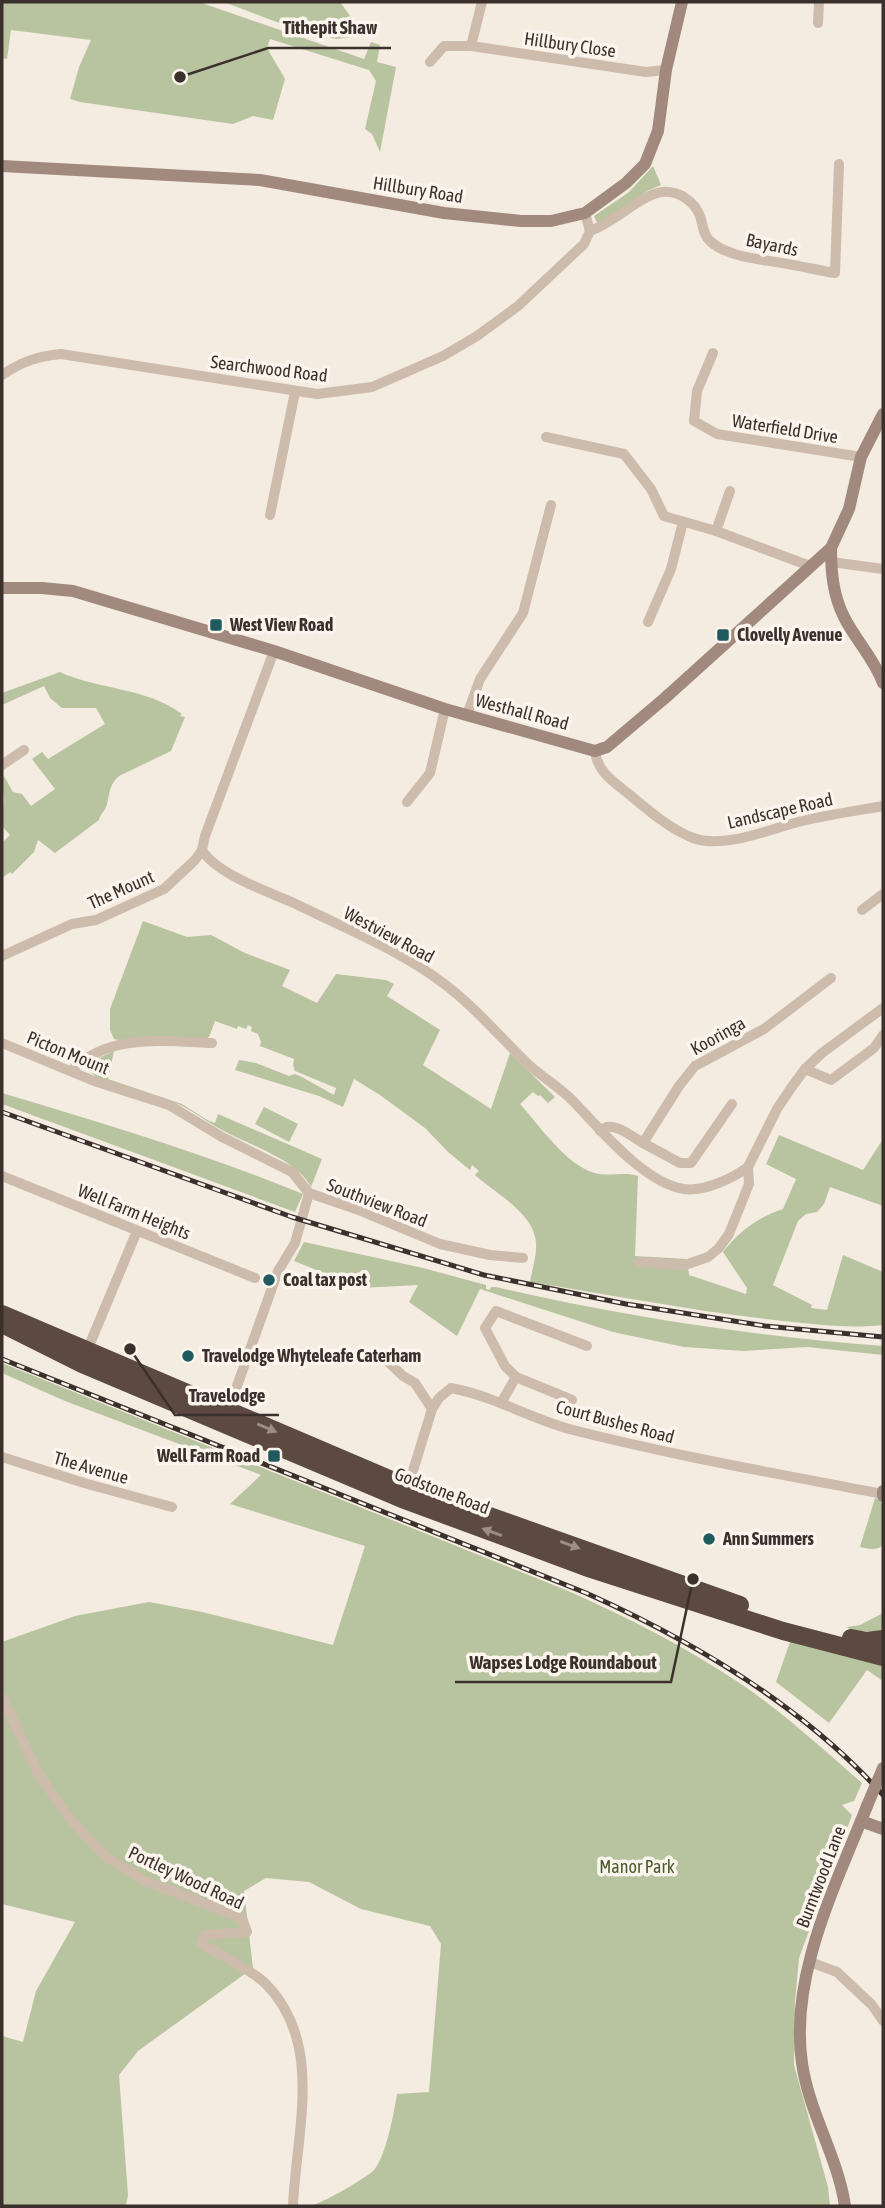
<svg xmlns="http://www.w3.org/2000/svg" width="885" height="2208" viewBox="0 0 885 2208" font-family="'Asap Condensed',sans-serif">
<style>
.green{fill:#b8c4a0}
.lines{fill:none;stroke-linecap:round;stroke-linejoin:round}
.street{stroke:#cdbbac;stroke-width:10}
.secondary{stroke:#a18a7d;stroke-width:12}
.highway{stroke:#5c4a42;stroke-width:18}
.rail-casing{stroke:#3b302b;stroke-width:5}
.rail{stroke:#fbf5ee;stroke-width:2.5;stroke-dasharray:8;stroke-linecap:butt}
.secondary-bridge{stroke:#a18a7d;stroke-width:12}
.oneway{fill:#9c8e87}
.poi-dot{fill:#1f5a5e;stroke:#fbf5ee;stroke-width:2.5}
.labels{text-anchor:middle;stroke-width:7;stroke-linejoin:round;paint-order:stroke}
.street-label{font-size:18px;fill:#3b302b;stroke:#fbf5ee}
.poi-label{font-size:18px;font-weight:bold;fill:#3b302b;stroke:#fbf5ee;text-anchor:start}
.park-label{font-size:18px;fill:#4a5a2e;stroke:#fbf5ee}
.leader{fill:none;stroke:#3b302b;stroke-width:2.5}
.callout-dot{fill:#3b302b;stroke:#fbf5ee;stroke-width:2.5}
.callout-label{font-size:19px;text-anchor:middle;font-weight:bold;fill:#3b302b;stroke:#fbf5ee;stroke-width:7;stroke-linejoin:round;paint-order:stroke}
</style>
<rect width="100%" height="100%" fill="#f4ebe1"/>
<!-- green -->
<g class="green">
<polygon points="2,2 199,2 364,59 371,42 380,45 377,62 396,67 380,152 372,134 365,129 376,81 369,70 270,39 267,48 285,79 273,120 253,116 233,124 80,102 70,99 79,67 91,40 11,30 7,59 2,58"/>
<polygon points="224,2 340,2 356,24 360,36 336,39 295,29"/>
<polygon points="653,166 661,185 647,191 602,222 597,223 594,216 629,192"/>
<path d="M60 672C98 690 146 687 182 714L180 716 185 717 171 751 119 776C109 785 110 792 107 804 106 810 100 814 99 820L55 853 38 840 34 852 12 874 10 872 2 878V843L10 835 2 826 4 799 2 778 4 776 13 792 22 794 31 806 55 789 32 759 42 752 48 759 105 724 96 708H62L50 698 44 686 2 705V693Z"/>
<path d="M143 921 187 937 211 935 245 953 290 970 282 986 317 1003 336 974 386 980 394 984 387 996 440 1030 423 1065 491 1109 510 1053 555 1097 548 1103 540 1095 538 1096 533 1092 520 1104C540 1126 566 1165 595 1173 609 1177 626 1171 638 1176L635 1256 687 1259 689 1275 746 1294 747 1288 723 1252C738 1232 758 1217 783 1209L796 1179 766 1164 779 1135 863 1170 883 1139V1206L830 1187 824 1204 817 1212 806 1214 798 1221 773 1285 812 1305 811 1308 827 1310 843 1255 883 1272V1325C848 1329 811 1324 775 1320 693 1311 612 1295 530 1282 532 1270 537 1255 536 1243 535 1214 495 1193 475 1175L479 1171 472 1165 470 1170 448 1152 425 1128 380 1095 354 1079 343 1107 319 1096 235 1070 239 1060 256 1063 289 1076 295 1074 300 1076 334 1095 336 1088 295 1071 293 1065 294 1059 260 1046 261 1042 258 1034 251 1031 252 1027 248 1025 246 1029 238 1026 237 1029 215 1021 209 1037 205 1039 160 1036 123 1041 114 1039 110 1030V1009Z"/>
<path d="M114 1051 108 1079 182 1104 209 1121 215 1123 218 1114 322 1159 311 1187C296 1159 249 1145 222 1130 207 1122 195 1112 180 1105 154 1094 125 1087 98 1078L90 1072 86 1064Z"/>
<path d="M2 1093C103 1123 205 1154 303 1194L295 1212 2 1104Z"/>
<polygon points="264,1107 298,1124 289,1142 255,1124"/>
<path d="M304 1242 423 1268 486 1285V1289L490 1290 491 1287H496C624 1317 753 1336 883 1346V1355L807 1347 744 1351 684 1347 613 1332 480 1289 457 1336 409 1302 418 1285 361 1288 294 1261Z"/>
<path d="M2 1363 566 1590C627 1617 686 1647 741 1684 784 1713 823 1749 862 1783L854 1801 842 1805 852 1815 799 1958 795 2002 794 2065 828 2187 830 2206H311C326 2201 361 2181 373 2171 386 2158 394 2112 397 2094L429 2092 441 1944 430 1926 361 1909 309 1882 266 1878 244 1891 253 1968 138 2051 119 2075 128 2195 126 2206H2V2036L23 2042 36 1991 75 1922 2 1904V1642L75 1616 149 1602 202 1612 333 1645 365 1546 230 1504 261 1475 65 1401 2 1373Z"/>
<path d="M875 1498 880 1500 883 1508V1545C876 1551 869 1549 860 1547Z"/>
<polygon points="883,1613 883,1632 851,1631 847,1627 860,1625"/>
<polygon points="791,1639 883,1659 883,1681 867,1670 829,1723 776,1682"/>
</g>
<g class="lines">
<!-- street -->
<g class="street">
<polyline points="818,23 819,2"/>
<polyline points="471,46 482,2"/>
<polyline points="430,62 444,46 471,46 646,72 666,70"/>
<path d="M590 231C614 223 640 195 662 192 678 190 694 201 700 216 703 225 703 235 710 241 727 257 760 259 782 263 800 266 817 270 835 273L839 164"/>
<polyline points="713,353 697,391 694,421 717,434 861,457"/>
<path d="M2 375C21 362 38 356 61 354L317 394 372 387 443 356 477 336 518 306 584 244 590 231 585 213"/>
<polyline points="546,437 624,454 651,489 664,516 716,531 810,566"/>
<polyline points="270,515 295,392"/>
<polyline points="716,531 730,491"/>
<polyline points="831,562 883,569"/>
<polyline points="648,622 671,569 683,522"/>
<path d="M274 651 205 836 202 850C217 875 272 893 298 905 347 929 399 950 443 983 474 1006 500 1037 528 1064 542 1077 559 1087 573 1101 600 1129 644 1183 684 1189 704 1192 733 1178 748 1167"/>
<polyline points="467,715 480,679 523,613 551,505"/>
<path d="M595 751C597 772 614 782 630 795 649 811 670 829 693 838 723 849 768 830 798 822 826 815 855 811 883 806"/>
<polyline points="2,765 24,750"/>
<polyline points="407,802 430,773 445,709"/>
<polyline points="862,910 883,894"/>
<polyline points="2,956 72,924 96,920 164,889 195,860 202,850"/>
<polyline points="2,1043 94,1081 169,1105 222,1137 292,1172 309,1193 356,1209 440,1244 490,1255 523,1258"/>
<polyline points="805,1069 831,1080 874,1048 883,1035"/>
<path d="M71 1071C108 1033 164 1041 212 1043"/>
<path d="M600 1131C612 1119 631 1136 643 1143L679 1086 695 1066 764 1029 831 978"/>
<polyline points="643,1143 680,1163 691,1163 732,1104"/>
<polyline points="2,1176 255,1278"/>
<polyline points="639,1262 685,1265 708,1257 719,1248 729,1234 749,1184 748,1167 777,1109 791,1088 805,1069 822,1053 883,1008"/>
<polyline points="86,1353 137,1231"/>
<polyline points="380,1354 403,1376 415,1383 432,1409"/>
<polyline points="516,1377 505,1366 485,1328 496,1311 587,1346"/>
<polyline points="501,1403 516,1377 572,1400"/>
<polyline points="227,1414 278,1271 295,1243 309,1193"/>
<polyline points="2,1457 84,1483 172,1507"/>
<path d="M408 1487 432 1409 439 1398 451 1388C494 1396 531 1419 573 1430 675 1456 779 1474 883 1494"/>
<path d="M2 1697 38 1773 69 1818 106 1857 143 1880 242 1918 247 1932 205 1935 201 1944C219 1954 251 1970 265 1983 325 2043 296 2132 293 2206"/>
<polyline points="810,1962 837,1972 872,2005 883,2021"/>
</g>
<!-- secondary -->
<g class="secondary">
<polyline points="2,166 260,180 444,213 521,221 551,221 585,213 626,183 645,164 658,131 666,70 682,2"/>
<path d="M831 548C831 572 833 595 844 617 856 641 874 658 883 683"/>
<polyline points="2,588 42,588 73,591 274,651 445,709 595,751 607,747 665,698 831,548 849,509 861,457 883,414"/>
<polyline points="883,1491 883,1496"/>
<polyline points="861,1821 883,1829"/>
<path d="M845 2206C838 2157 809 2113 802 2063 789 1976 836 1885 867 1806"/>
</g>
<!-- highway -->
<g class="highway">
<polyline points="2,1314 408,1487 740,1605"/>
<polyline points="2,1324 82,1364 402,1499 591,1569 783,1631 883,1657"/>
<polyline points="851,1638 867,1641 883,1639"/>
</g>
<!-- rail casing -->
<g class="rail-casing">
<g id="rail">
<polyline points="2,1112 292,1217 484,1275 626,1304 765,1326 883,1337"/>
<path d="M2 1359 586 1593C695 1642 803 1706 883 1795"/>
</g>
</g>
<!-- rail -->
<use href="#rail" class="rail"/>
<!-- secondary-bridge -->
<polyline class="secondary-bridge" points="867,1806 883,1768"/>
</g>
<!-- one-way arrows -->
<defs><path id="oneway-solid" d="M-6-.8H1V-3.2L6.5 0L1 3.2V.8H-6Z" transform="scale(1.75)"/></defs>
<g class="oneway">
<use href="#oneway-solid" transform="translate(267 1428) rotate(23)"/>
<use href="#oneway-solid" transform="translate(492 1532) rotate(-160)"/>
<use href="#oneway-solid" transform="translate(570 1545) rotate(20)"/>
</g>
<!-- markers -->
<g class="poi-dot">
<rect x="209" y="618" width="14" height="14" rx="3.5"/>
<rect x="716" y="628" width="14" height="14" rx="3.5"/>
<circle cx="269" cy="1280" r="7"/>
<circle cx="188" cy="1356" r="7"/>
<rect x="267" y="1449" width="14" height="14" rx="3.5"/>
<circle cx="709" cy="1539" r="7"/>
</g>
<g class="labels">
<!-- street labels -->
<g class="street-label">
<text transform="translate(570 45) rotate(8)" y="6">Hillbury Close</text>
<text transform="translate(418 190) rotate(9)" y="6">Hillbury Road</text>
<text transform="translate(772 245) rotate(12)" y="6">Bayards</text>
<text transform="translate(269 369) rotate(7)" y="6">Searchwood Road</text>
<text transform="translate(785 429) rotate(9)" y="6">Waterfield Drive</text>
<text transform="translate(522 712) rotate(15)" y="6">Westhall Road</text>
<text transform="translate(780 811) rotate(-13)" y="6">Landscape Road</text>
<text transform="translate(121 890) rotate(-24)" y="6">The Mount</text>
<text transform="translate(389 935) rotate(28)" y="6">Westview Road</text>
<text transform="translate(718 1036) rotate(-29)" y="6">Kooringa</text>
<text transform="translate(68 1053) rotate(22)" y="6">Picton Mount</text>
<text transform="translate(377 1203) rotate(21)" y="6">Southview Road</text>
<text transform="translate(134 1212) rotate(22)" y="6">Well Farm Heights</text>
<text transform="translate(615 1422) rotate(15)" y="6">Court Bushes Road</text>
<text transform="translate(91 1468) rotate(16)" y="6">The Avenue</text>
<text transform="translate(442 1491) rotate(21)" y="6">Godstone Road</text>
<text transform="translate(821 1877) rotate(-69)" y="6">Burntwood Lane</text>
<text transform="translate(186 1878) rotate(25)" y="6">Portley Wood Road</text>
</g>
<!-- poi labels -->
<g class="poi-label">
<text x="230" y="631">West View Road</text>
<text x="737" y="641">Clovelly Avenue</text>
<text x="283" y="1286">Coal tax post</text>
<text x="202" y="1362">Travelodge Whyteleafe Caterham</text>
<text x="260" y="1462" text-anchor="end">Well Farm Road</text>
<text x="723" y="1545">Ann Summers</text>
</g>
<!-- park labels -->
<g class="park-label">
<text x="637" y="1873">Manor Park</text>
</g>
</g>
<!-- callouts -->
<path class="leader" d="M180 77L268 48H391M130 1349L175 1415H279M693 1579L671 1682H455"/>
<g class="callout-dot">
<circle cx="180" cy="77" r="7"/>
<circle cx="130" cy="1349" r="7"/>
<circle cx="693" cy="1579" r="7"/>
</g>
<g class="callout-label">
<text x="330" y="34">Tithepit Shaw</text>
<text x="227" y="1402">Travelodge</text>
<text x="563" y="1669">Wapses Lodge Roundabout</text>
</g>
<!-- border -->
<rect width="885" height="2208" fill="none" stroke="#3b302b" stroke-width="7"/>
</svg>
